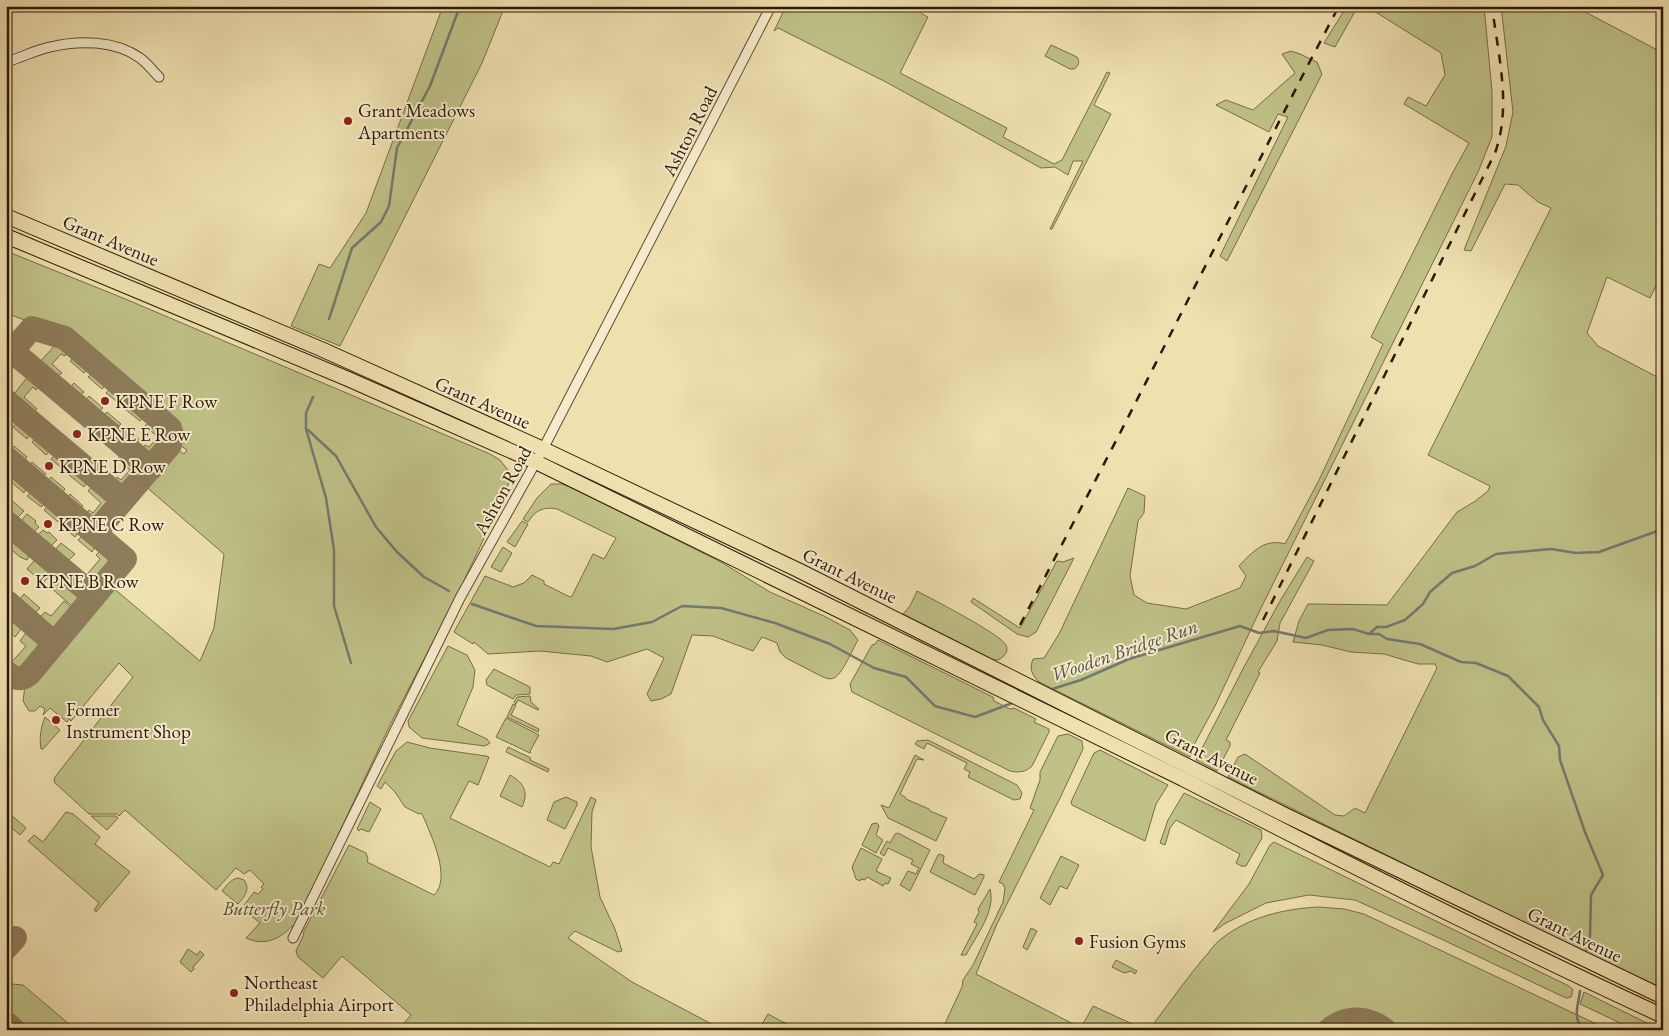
<svg xmlns="http://www.w3.org/2000/svg" width="1669" height="1036" viewBox="0 0 1669 1036" font-family="'EB Garamond',serif">
<style>
.green{fill:#bfc187;stroke:#766d46}
.lines{fill:none;stroke-linecap:round;stroke-linejoin:round}
.stream{stroke:#727a70;stroke-width:2.5}
.taxiway{stroke:#8e7c5a;stroke-width:24}
.minor-casing{stroke:#5e4b30;stroke-width:11}
.primary-casing{stroke:#2d1905;stroke-width:16}
.minor{stroke:#f5ebcc;stroke-width:9}
.primary{stroke:#efe0b0;stroke-width:14}
.rail{stroke:#2d1905;stroke-width:2.5;stroke-dasharray:9 9;stroke-linecap:butt}
.poi-dot{fill:#8f2418;stroke:#f5ebcc;stroke-width:2}
.labels{text-anchor:middle;stroke-width:4;stroke-linejoin:round;paint-order:stroke}
.poi-label{font-size:19px;fill:#2d1905;stroke:#f5ebcc;text-anchor:start}
.street-label{font-size:19px;fill:#2d1905;stroke:#f5ebcc}
.park-label{font-size:19px;font-style:italic;fill:#594b2c;stroke:#f5ebcc}
.water-label{font-size:20px;font-style:italic;fill:#555144;stroke:#f5ebcc}
</style>
<rect width="100%" height="100%" fill="#efe0b0"/>
<filter id="stains"><feTurbulence type="fractalNoise" baseFrequency=".004" numOctaves="4"/><feColorMatrix values="0 0 0 0 .2 0 0 0 0 .09 0 0 0 0 .02 0 0 0 .5 -.17"/></filter>
<radialGradient id="worn" r=".72"><stop offset=".6" stop-color="#630" stop-opacity="0"/><stop offset="1" stop-color="#630" stop-opacity=".3"/></radialGradient>
<!-- green -->
<g class="green">
<polygon points="443,6 505,6 482,63 340,346 291,326 319,264 330,268 366,213"/>
<polygon points="786,6 914,6 921,10 922,14 928,17 900,73 1007,128 1003,137 1054,164 1062,160 1107,72 1110,73 1094,105 1111,114 1052,229 1050,229 1083,161 1073,161 1068,175 1055,167 1041,168 886,82 778,28 774,31"/>
<polygon points="1347,6 1358,6 1335,47 1324,43"/>
<path d="M1366 6H1484L1492 91V137L1478 172 1260 610 1215 706 1195 743 1190 757 1039 682C1032 675 1029 669 1033 659L1044 658 1059 634 1128 488 1145 496 1144 513 1138 521 1130 576 1134 595 1147 603 1186 609 1240 588 1246 576 1239 566C1252 552 1265 538 1285 544L1319 480 1383 344 1371 337 1452 174 1469 143 1404 104 1408 97 1426 106 1445 75 1441 53Z"/>
<polygon points="1501,6 1574,6 1663,53 1663,272 1650,298 1607,277 1587,333 1598,346 1663,380 1663,990 1592,956 1228,777 1238,757 1245,754 1335,815 1344,816 1355,808 1365,813 1437,668 1435,664 1418,664 1384,654 1351,652 1322,645 1293,642 1299,621 1308,604 1387,605 1457,512 1474,502 1488,491 1490,486 1428,455 1551,208 1538,202 1518,185 1505,184 1471,251 1464,250 1506,146 1513,112"/>
<path d="M1051 45 1077 57C1080 62 1079 66 1074 69H1070L1045 56Z"/>
<polygon points="1291,51 1300,54 1317,62 1322,74 1227,261 1220,256 1288,117 1278,114 1269,132 1216,105 1226,100 1253,110 1295,73 1282,54"/>
<path d="M6 251 123 298 490 454 500 460 508 470 509 482 505 494 460 589 389 727 306 903 294 927 292 926C279 940 264 946 246 938L260 923 242 908 254 892 258 894 263 889 261 887 264 884 250 870 244 874 236 868 216 890 125 810 119 816 117 814H89L54 782 55 777 133 677 119 663 71 721 69 719 67 722 50 708 43 715 45 709 40 706 35 711H29L23 701 25 686 96 602 112 587 200 661 214 628 224 554 144 485 175 448 184 454 187 450 177 443 178 434 174 425 86 349 67 336 6 313Z"/>
<polygon points="57,343 68,347 69,350 65,356 61,354 52,364 62,373 54,378 40,367 39,363"/>
<polygon points="76,355 88,365 84,373 70,361"/>
<path d="M94 372C100 372 106 378 107 384L102 389 88 377Z"/>
<polygon points="32,374 41,383 36,390 33,387 24,397 37,409 31,413 27,412 11,398 29,375"/>
<polygon points="74,383 84,392 78,397 74,396 68,390"/>
<polygon points="115,388 125,397 125,400 121,405 106,393 110,389"/>
<path d="M89 396 103 408 98 412C92 413 86 407 84 402Z"/>
<polygon points="133,403 143,411 144,416 140,421 125,409 130,404"/>
<polygon points="107,412 121,424 116,429 113,429 103,420 103,416"/>
<path d="M149 421H153C158 424 166 429 167 435 169 442 158 456 151 457 147 458 146 457 143 455L140 450 145 445 149 447 158 437 145 426Z"/>
<polygon points="17,422 23,422 30,428 31,433 27,439 13,427"/>
<polygon points="126,428 140,440 136,445 129,443 122,436 123,432"/>
<polygon points="36,438 40,438 50,446 50,451 46,455 32,442"/>
<path d="M14 446 27 457 22 463C16 463 11 457 9 451Z"/>
<path d="M56 454C62 454 68 461 69 466L65 471 51 459Z"/>
<path d="M122 454C127 454 129 457 132 460 135 463 139 465 139 469 140 480 125 494 114 488L112 482 117 477 121 480 130 470 117 459Z"/>
<polygon points="32,462 46,474 42,478 37,478 27,469"/>
<polygon points="74,470 78,471 88,480 84,487 69,475"/>
<polygon points="18,476 25,480 28,485 24,493 10,481 13,477"/>
<polygon points="51,477 65,489 61,494 57,495 47,486 46,483"/>
<path d="M551 484H562L570 487 721 562 770 592 824 616 850 630 858 640C853 648 842 675 834 678 830 680 826 678 823 677L786 658 780 652 777 643 762 637 753 651 713 636 692 635 671 694 661 699 651 701 647 694 664 658 647 649 607 662 591 656 540 651 488 654 474 642 473 644 454 632 485 576 513 587 524 583 532 575 544 581V584L570 597 572 596 593 554 604 559 616 538 557 509C543 506 535 511 528 522L523 519 537 498Z"/>
<path d="M95 485 108 495 111 503C109 511 101 521 93 524L85 520 84 517 89 510 93 513 101 503 88 491 92 486Z"/>
<polygon points="34,490 45,499 44,504 41,507 27,496"/>
<polygon points="70,494 83,506 80,510 75,510 66,503 66,499"/>
<polygon points="10,499 24,511 17,518 12,520 6,515 6,503"/>
<polygon points="53,505 60,511 62,516 58,522 44,510 48,506"/>
<polygon points="27,514 36,521 35,523 39,527 31,534 26,533 19,526 20,522"/>
<polygon points="66,521 70,521 79,528 79,532 75,537 61,525"/>
<polygon points="522,521 528,524 515,547 507,542"/>
<polygon points="43,530 47,533 49,532 57,540 49,548 46,548 36,540 37,536"/>
<polygon points="6,531 8,531 32,551 27,560 20,557 6,545 6,538 9,536 6,534"/>
<path d="M84 534C89 534 94 539 97 543L92 552 78 540Z"/>
<polygon points="61,543 75,554 66,563 62,563 53,555 54,551"/>
<polygon points="503,547 512,553 501,572 491,567"/>
<polygon points="102,549 112,557 113,568 100,585 91,587 85,582 84,578 100,559 96,555"/>
<polygon points="1307,557 1314,561 1280,623 1277,641 1258,672 1260,673 1226,740 1230,742 1230,746 1217,771 1196,760 1244,667 1280,601"/>
<polygon points="39,558 42,559 52,569 50,575 43,583 27,569 34,561"/>
<polygon points="1074,558 1036,632 1028,637 1017,634 971,602 973,598 1020,628 1057,561 1063,562"/>
<path d="M58 577 65 579 80 592 81 603 77 610C67 602 59 595 49 586Z"/>
<path d="M917 591C932 599 1000 634 1006 645 1009 652 1004 657 998 660L992 659 903 614 910 606Z"/>
<polygon points="24,594 40,608 35,613 29,614 19,606 19,600"/>
<polygon points="64,601 76,612 59,631 50,632 40,623 40,617 45,612 51,616"/>
<polygon points="9,613 13,613 23,624 22,628 15,637 6,629 6,614"/>
<path d="M31 631 40 638 42 650 40 653C33 662 26 676 13 672L10 664 26 646 20 641 25 634Z"/>
<path d="M878 640 993 697 994 701 1010 709 1014 708 1036 719 1034 722 1049 729V732L1032 766C1026 772 1019 773 1010 771L852 692 850 684 872 645 875 644Z"/>
<polygon points="448,646 467,655 475,670 473,687 457,725 487,739 490,743 485,746 422,738 409,727 408,721"/>
<polygon points="494,669 530,687 530,694 516,695 513,699 487,685 486,680"/>
<polygon points="530,696 531,702 539,709 538,710 518,700 516,704 514,702 517,697"/>
<polygon points="513,704 516,705 511,715 539,729 538,732 507,717"/>
<path d="M45 717 60 730 43 749H41C39 738 41 727 45 717Z"/>
<polygon points="506,718 539,735 530,751 531,752 530,753 496,737"/>
<polygon points="1068,734 1082,741 1083,749 1061,796 997,924 976,974 1081,1028 1093,1006 1137,1026 1135,1030 942,1030 962,987 963,980 973,965 1003,902 1005,888 1003,884 999,882 1034,810 1030,808 1040,780 1040,772 1058,736"/>
<polygon points="928,740 1017,785 1022,793 1020,799 1014,800 968,777 970,772 964,769 967,763 927,743 924,749 915,744 917,741"/>
<path d="M407 742 430 748 486 756 489 757 478 785 469 781 450 818 550 867 553 862 559 864 591 797 596 800 592 812 591 847 600 897 615 929 622 951 618 952 575 931 568 938 632 982 723 1030H398L411 1015 342 956 323 978 298 957 296 951 304 934 303 933 349 845 366 853 368 859 367 862 434 895C452 878 431 835 423 816L421 813 419 814 405 807 395 792 385 782 381 789 377 786 396 751Z"/>
<polygon points="508,747 531,758 530,760 549,769 548,772 506,752"/>
<polygon points="1100,750 1168,785 1156,804 1145,841 1072,805 1071,802 1094,753"/>
<polygon points="915,755 924,760 917,759 900,794 905,797 906,799 929,809 930,811 947,818 936,841 888,818 881,805 889,808"/>
<path d="M510 775C524 783 529 792 522 807L500 796Z"/>
<polygon points="1184,793 1261,830 1262,838 1246,866 1241,866 1236,863 1240,854 1176,820 1170,828 1165,845 1160,843 1168,820"/>
<polygon points="566,797 577,802 577,805 565,829 547,820 554,802"/>
<polygon points="370,802 381,809 369,832 361,829 359,831 357,829"/>
<polygon points="6,809 9,813 26,828 20,835 6,823"/>
<polygon points="66,812 73,814 100,837 95,844 130,872 96,912 94,910 99,903 28,841 34,835 43,842"/>
<polygon points="91,816 116,816 118,818 107,830"/>
<polygon points="877,823 879,826 876,835 883,840 876,853 862,845 872,824"/>
<polygon points="898,833 930,850 910,891 900,885 908,871 916,874 919,868 911,864 913,860 888,848 884,856 880,853 887,841 890,843 895,834"/>
<polygon points="1274,842 1569,986 1573,990 1571,997 1566,998 1439,938 1355,900 1309,895 1266,903 1226,923 1213,932 1249,884 1270,845"/>
<polygon points="861,848 882,859 876,871 891,878 888,884 885,883 883,886 867,877 865,880 861,879 860,881 856,879 852,867"/>
<polygon points="940,854 944,856 943,863 974,879 979,874 984,875 984,877 975,895 930,872 938,855"/>
<polygon points="1061,856 1079,865 1067,889 1060,886 1050,905 1040,898"/>
<path d="M238 878 244 880C251 890 244 897 238 904L222 891C227 885 231 879 238 878Z"/>
<path d="M990 889C996 911 976 936 966 955H961L977 924 974 922 979 912 978 909Z"/>
<path d="M1318 907 1344 909 1364 914 1609 1030H1401C1373 1007 1345 1002 1318 1030H1149C1167 1006 1184 982 1203 959 1209 953 1214 944 1221 939 1249 917 1283 909 1318 907Z"/>
<polygon points="1031,928 1037,931 1027,950 1023,947"/>
<polygon points="188,949 197,955 200,951 204,955 193,967 194,969 191,972 180,962"/>
<polygon points="1116,960 1137,971 1135,974 1131,971 1124,973 1112,967"/>
<polygon points="12,984 23,985 76,1030 29,1030 6,1010 6,988"/>
<polygon points="1584,992 1661,1030 1635,1030 1580,1004"/>
<polygon points="768,1014 798,1030 770,1030 761,1026"/>
</g>
<g class="lines">
<!-- stream -->
<g class="stream">
<polyline points="329,319 352,248 381,222 389,206 397,148 430,86 460,6"/>
<polyline points="313,397 306,413 306,429 326,498 334,550 334,606 351,663"/>
<polyline points="308,430 336,456 376,527 397,552 424,577 449,591"/>
<polyline points="472,604 536,626 613,629 652,622 682,606 721,608 775,623 830,644 874,668 906,677 935,706 975,717 1015,702"/>
<polyline points="1370,633 1377,627 1386,627 1405,620 1423,604 1430,592 1452,573 1475,566 1496,554 1551,549 1576,553 1599,552 1663,529"/>
<polyline points="1049,690 1081,680 1129,659 1240,626 1259,633 1274,631 1306,638 1328,630 1353,629 1369,634 1379,634 1387,639 1420,644 1461,662 1476,663 1508,676 1539,707 1543,720 1559,746 1560,760 1585,832 1603,875 1591,895 1590,937 1587,950"/>
<path d="M1580 991C1578 1007 1573 1015 1582 1030"/>
</g>
<!-- taxiway -->
<g class="taxiway">
<polyline points="12,351 151,468"/>
<polyline points="6,358 32,328 65,338 170,428 172,435 170,445 95,533"/>
<polyline points="6,401 123,500"/>
<path d="M6 458 125 559 30 673C22 681 14 679 6 672"/>
<polyline points="6,522 94,596"/>
<polyline points="6,601 54,643"/>
<polyline points="6,948 15,938"/>
<polyline points="6,1023 14,1030"/>
<path d="M1329 1030C1346 1015 1368 1017 1385 1030"/>
</g>
<!-- minor casing -->
<g class="minor-casing">
<g id="minor">
<path d="M6 62C21 58 35 50 50 47 79 40 115 40 140 58 147 63 153 71 159 77"/>
<polyline points="293,938 460,598 543,449 771,6"/>
</g>
</g>
<!-- primary casing -->
<g class="primary-casing">
<g id="primary">
<polyline points="6,216 321,349 543,449 798,570 1283,814 1663,997"/>
<path d="M6 236 348 379 536 462 1183 779C1341 861 1501 941 1663 1016"/>
</g>
</g>
<!-- minor -->
<use href="#minor" class="minor"/>
<!-- primary -->
<use href="#primary" class="primary"/>
<!-- rail -->
<g class="rail">
<path d="M1263 620 1495 153C1512 106 1498 55 1492 6"/>
<polyline points="1020,625 1118,437 1308,65 1339,6"/>
</g>
</g>
<!-- markers -->
<g class="poi-dot">
<circle cx="348" cy="121" r="5"/>
<circle cx="105" cy="401" r="5"/>
<circle cx="77" cy="434" r="5"/>
<circle cx="49" cy="466" r="5"/>
<circle cx="48" cy="524" r="5"/>
<circle cx="25" cy="581" r="5"/>
<circle cx="56" cy="720" r="5"/>
<circle cx="1079" cy="941" r="5"/>
<circle cx="234" cy="993" r="5"/>
</g>
<g class="labels">
<!-- poi labels -->
<g class="poi-label">
<text x="358" y="117">Grant Meadows<tspan x="358" dy="22">Apartments</tspan></text>
<text x="115" y="408">KPNE F Row</text>
<text x="87" y="441">KPNE E Row</text>
<text x="59" y="473">KPNE D Row</text>
<text x="58" y="531">KPNE C Row</text>
<text x="35" y="588">KPNE B Row</text>
<text x="66" y="716">Former<tspan x="66" dy="22">Instrument Shop</tspan></text>
<text x="1089" y="948">Fusion Gyms</text>
<text x="244" y="989">Northeast<tspan x="244" dy="22">Philadelphia Airport</tspan></text>
</g>
<!-- street labels -->
<g class="street-label">
<text transform="translate(689 131) rotate(-63)" y="7">Ashton Road</text>
<text transform="translate(111 240) rotate(23)" y="7">Grant Avenue</text>
<text transform="translate(483 402) rotate(24)" y="7">Grant Avenue</text>
<text transform="translate(502 490) rotate(-61)" y="7">Ashton Road</text>
<text transform="translate(850 575) rotate(26)" y="7">Grant Avenue</text>
<text transform="translate(1212 756) rotate(27)" y="7">Grant Avenue</text>
<text transform="translate(1575 934) rotate(26)" y="7">Grant Avenue</text>
</g>
<!-- park labels -->
<g class="park-label">
<text x="274" y="915">Butterfly Park</text>
</g>
<!-- water labels -->
<g class="water-label">
<text transform="translate(1124 650) rotate(-19)" y="7">Wooden Bridge Run</text>
</g>
</g>
<!-- margin -->
<rect width="1669" height="1036" fill="none" stroke="#efe0b0" stroke-width="25"/>
<rect x="8" y="8" width="1654" height="1021" fill="none" stroke="#2d1905" stroke-width="2.5"/>
<rect x="12" y="12" width="1644" height="1011" fill="none" stroke="#2d1905"/>
<rect width="100%" height="100%" filter="url(#stains)"/>
<rect width="100%" height="100%" fill="url(#worn)"/>
</svg>
